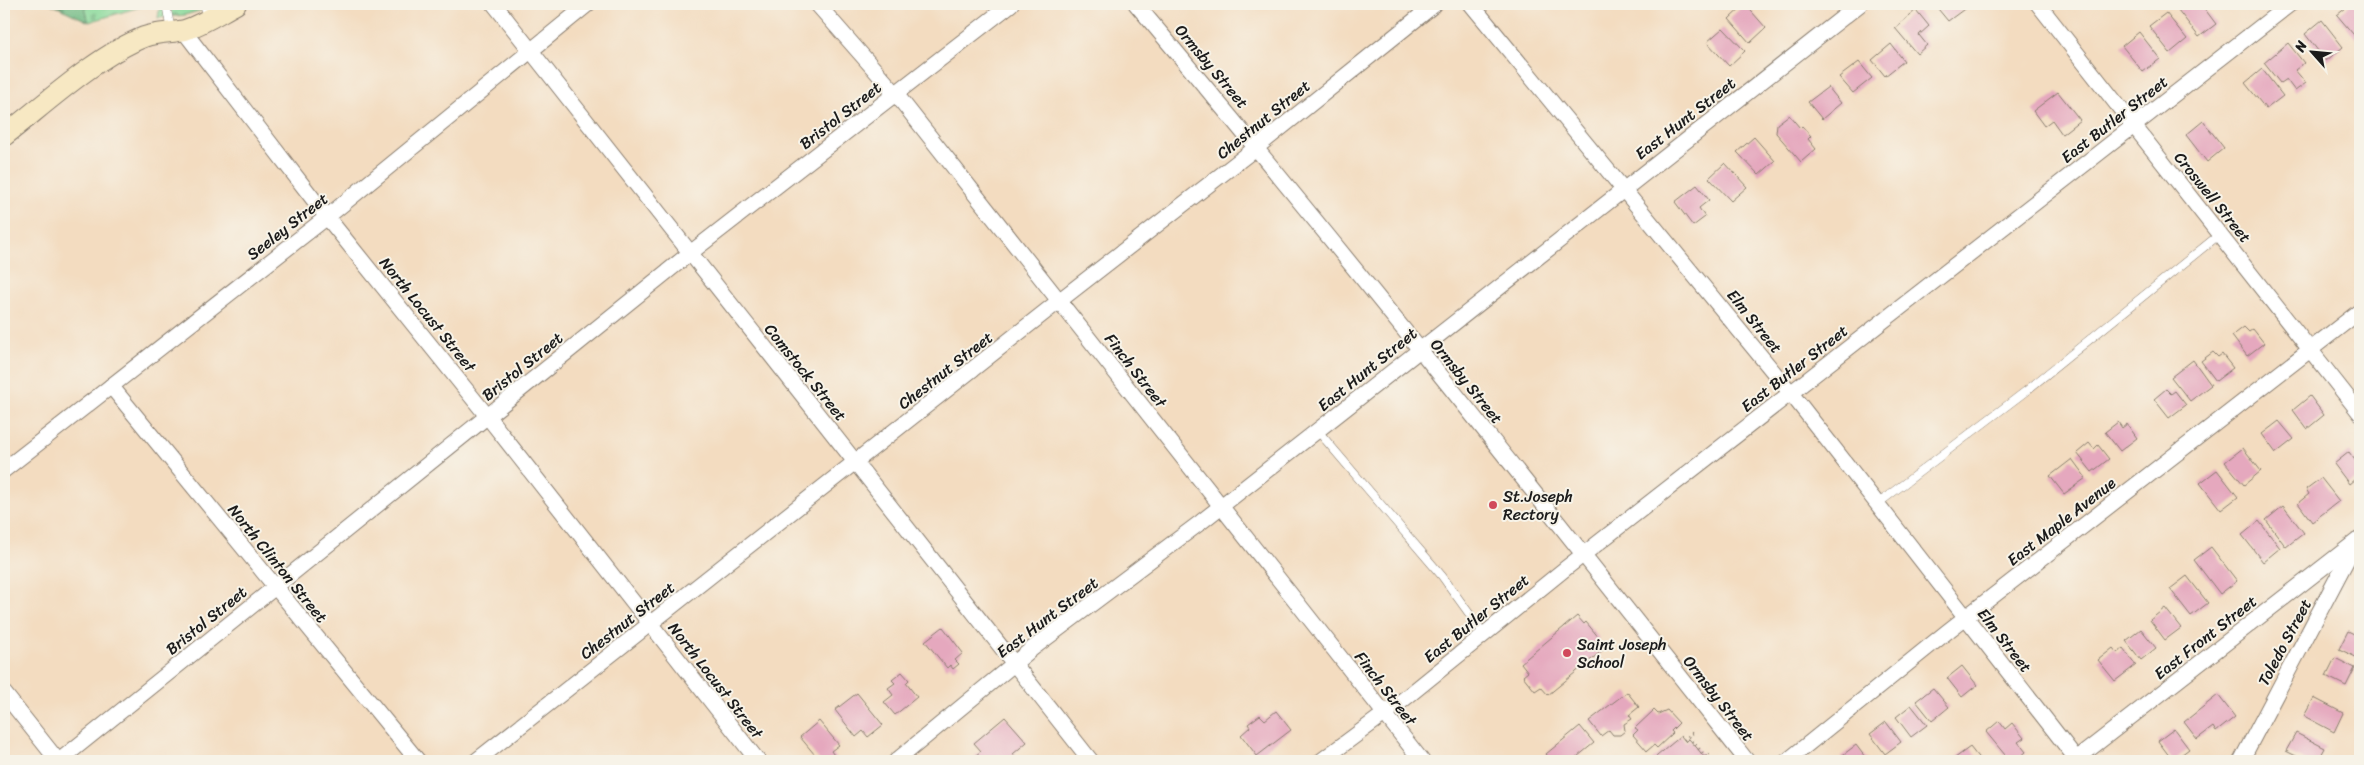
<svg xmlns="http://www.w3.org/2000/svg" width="2364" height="765" viewBox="0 0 2364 765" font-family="Sriracha,sans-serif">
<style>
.forest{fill:url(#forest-firs);stroke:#456a4f}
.cemetery{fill:url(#cemetery-stones);stroke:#527a5b}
.building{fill:#e5a8be}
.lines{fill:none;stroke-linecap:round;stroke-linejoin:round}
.lane-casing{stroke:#887c6e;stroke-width:9}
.street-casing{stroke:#887c6e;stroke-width:17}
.secondary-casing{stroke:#887c6e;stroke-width:22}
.path{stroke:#887c6e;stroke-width:3;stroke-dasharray:1 4;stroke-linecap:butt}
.lane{stroke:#fff;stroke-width:8}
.street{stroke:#fff;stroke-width:15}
.secondary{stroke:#f7e8c3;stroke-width:20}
.poi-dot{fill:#d1495b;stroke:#f7f3e8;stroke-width:2}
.labels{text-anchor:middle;stroke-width:4;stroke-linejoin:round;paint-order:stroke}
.street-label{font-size:16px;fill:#1c1c1c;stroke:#f7f3e8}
.poi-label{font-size:16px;fill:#1c1c1c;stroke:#f7f3e8;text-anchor:start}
</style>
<defs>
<pattern id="forest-firs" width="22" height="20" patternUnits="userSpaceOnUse" patternTransform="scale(1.25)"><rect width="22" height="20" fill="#6eb982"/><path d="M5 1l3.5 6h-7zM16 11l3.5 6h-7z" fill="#5a966a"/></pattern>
<pattern id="cemetery-stones" width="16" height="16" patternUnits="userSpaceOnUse" patternTransform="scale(1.25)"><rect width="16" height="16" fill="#88d99a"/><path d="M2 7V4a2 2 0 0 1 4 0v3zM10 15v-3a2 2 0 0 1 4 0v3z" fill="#75ba84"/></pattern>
</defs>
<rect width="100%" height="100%" fill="#f7f3e8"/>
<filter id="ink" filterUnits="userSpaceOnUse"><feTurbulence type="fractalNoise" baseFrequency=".02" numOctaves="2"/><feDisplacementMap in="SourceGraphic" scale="10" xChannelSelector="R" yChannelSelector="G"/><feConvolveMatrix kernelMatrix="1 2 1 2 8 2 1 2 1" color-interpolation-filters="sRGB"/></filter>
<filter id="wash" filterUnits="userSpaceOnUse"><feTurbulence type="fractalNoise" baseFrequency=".0096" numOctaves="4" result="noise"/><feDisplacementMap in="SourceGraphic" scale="20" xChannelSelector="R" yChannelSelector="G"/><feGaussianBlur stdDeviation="1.12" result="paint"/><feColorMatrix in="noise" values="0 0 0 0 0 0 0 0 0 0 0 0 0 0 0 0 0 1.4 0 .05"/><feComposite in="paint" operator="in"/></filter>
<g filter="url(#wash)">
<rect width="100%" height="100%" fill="#f3dcc0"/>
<!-- forest -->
<polygon class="forest" points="51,4 84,4 89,22"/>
<!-- cemetery -->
<g class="cemetery">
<polygon points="84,4 150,4 89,22"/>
<polygon points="160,4 215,4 216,6 185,15 158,18"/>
</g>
<g id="blocks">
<!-- building -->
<g class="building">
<polygon points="1745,4 1766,28 1750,43 1729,19"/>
<polygon points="1934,4 1971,4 1948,21"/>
<polygon points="2186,4 2201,4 2216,24 2199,37 2178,10"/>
<polygon points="2351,4 2357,4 2360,8 2359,41 2337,15"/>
<polygon points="1916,10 1929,26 1919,35 1927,45 1917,54 1895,28"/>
<polygon points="2166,13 2187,39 2170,53 2149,26"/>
<polygon points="2322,20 2343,47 2326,61 2305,34"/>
<polygon points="1723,28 1745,51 1729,66 1707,42"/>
<polygon points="2139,32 2160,59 2143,72 2122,46"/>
<polygon points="2288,43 2304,63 2295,70 2306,83 2295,91 2286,79 2280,83 2264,63"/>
<polygon points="1891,44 1904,61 1885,76 1872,60"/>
<polygon points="1859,62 1872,78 1853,93 1839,77"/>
<polygon points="2262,69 2283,96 2266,109 2245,83"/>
<polygon points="1828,87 1841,103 1822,119 1808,102"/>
<polygon points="2058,92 2080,120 2062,134 2052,120 2044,126 2033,111"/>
<polygon points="1789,115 1800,128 1802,126 1811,136 1808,139 1816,149 1801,162 1776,133 1777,124"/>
<polygon points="2203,121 2224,148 2207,162 2186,135"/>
<polygon points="1754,137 1775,161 1759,175 1737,152"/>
<polygon points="1725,163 1747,187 1731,201 1709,178"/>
<polygon points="1697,185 1709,200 1699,208 1705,217 1693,226 1675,202"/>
<polygon points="2244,327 2249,332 2253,329 2264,343 2247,356 2232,336"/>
<polygon points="2213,352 2218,357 2222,354 2233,368 2216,381 2201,361"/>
<polygon points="2193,360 2211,385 2190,401 2171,377"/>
<polygon points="2166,389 2171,394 2175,391 2186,405 2169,418 2154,399"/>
<polygon points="2310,396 2324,415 2307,429 2293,410"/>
<polygon points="2279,421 2294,439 2276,453 2262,434"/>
<polygon points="2118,422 2122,428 2127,424 2137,438 2120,451 2105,432"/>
<polygon points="2089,443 2094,449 2098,445 2109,459 2092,472 2077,453"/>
<polygon points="2243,448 2261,471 2244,485 2225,462"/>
<polygon points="2349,452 2360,467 2360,475 2349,484 2334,464"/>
<polygon points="2072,459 2086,478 2064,494 2050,476"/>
<polygon points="2217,470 2238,497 2221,510 2200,483"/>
<polygon points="2321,478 2339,501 2312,522 2298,503 2309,494 2306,489"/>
<polygon points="2283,506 2304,533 2286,547 2266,520"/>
<polygon points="2259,521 2280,548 2263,562 2242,535"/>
<polygon points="2211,547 2237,581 2220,594 2194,560"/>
<polygon points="2187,576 2208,603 2191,616 2170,589"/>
<polygon points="2165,608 2181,628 2165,640 2150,620"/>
<polygon points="1577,616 1584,624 1586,622 1600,639 1597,641 1604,649 1548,695 1541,687 1535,691 1523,676 1528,672 1521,663"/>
<polygon points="943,627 963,653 955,660 959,664 953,669 950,665 947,668 925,641"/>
<polygon points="2141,629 2156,648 2141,660 2126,641"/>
<polygon points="2348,631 2360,637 2360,659 2339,649"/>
<polygon points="2113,648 2117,653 2123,648 2136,665 2115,681 2098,660"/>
<polygon points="2335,658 2355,668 2346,686 2326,676"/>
<polygon points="1962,666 1977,685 1962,697 1947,678"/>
<polygon points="902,672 909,680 906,683 917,697 895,715 884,702 893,695 888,688 895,683 892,680"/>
<polygon points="1933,688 1949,707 1932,721 1916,701"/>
<polygon points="1627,692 1639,707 1629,715 1632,719 1624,724 1625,731 1620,735 1613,735 1609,730 1601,736 1589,721"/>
<polygon points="857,693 883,725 868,737 863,731 856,737 835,710"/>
<polygon points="2218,695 2235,717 2216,732 2213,727 2197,739 2184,722"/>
<polygon points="2314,698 2343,713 2334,732 2304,716"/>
<polygon points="1911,705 1927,725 1911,737 1896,717"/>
<polygon points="1654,710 1658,714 1667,710 1679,723 1671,731 1673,733 1657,748 1654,745 1647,751 1633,735 1638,730 1635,728"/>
<polygon points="1276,711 1291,730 1257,756 1241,735 1250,727 1248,724 1260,715 1265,720"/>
<polygon points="1005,717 1027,742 1013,754 1018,761 980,761 975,756 981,751 974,743"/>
<polygon points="819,721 839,745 831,751 836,758 832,761 820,761 800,737"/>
<polygon points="1999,721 2005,729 2012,723 2024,738 2018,742 2026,752 2015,761 2010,761 1986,732"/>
<polygon points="1886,722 1901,742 1885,754 1870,734"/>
<polygon points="1580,726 1594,743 1572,761 1552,761 1546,754"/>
<polygon points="2174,729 2189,749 2173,761 2158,741"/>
<polygon points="2296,733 2325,748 2318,761 2306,761 2286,751"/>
<polygon points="1681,736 1686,742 1689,739 1697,748 1704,757 1700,760 1702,761 1651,761"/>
<polygon points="1856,745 1868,761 1844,761 1840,757"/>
<polygon points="1970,747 1981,761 1951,761"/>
</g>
</g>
</g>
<g filter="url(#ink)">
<use href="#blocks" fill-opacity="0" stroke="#887c6e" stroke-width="1"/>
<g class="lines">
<!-- lane casing -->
<g class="lane-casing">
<g id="lane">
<polyline points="166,4 171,31"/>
<polyline points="204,4 208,18"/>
<polyline points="1318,431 1442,576 1484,634"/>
<polyline points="1876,505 2026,391 2220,234"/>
</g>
</g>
<!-- street casing -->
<g class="street-casing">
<g id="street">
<polyline points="494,4 1091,761"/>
<polyline points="817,4 896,94 1422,761"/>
<path d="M1136 4C1345 252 1546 507 1747 761"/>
<polyline points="1471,4 1790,392 2078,761"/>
<polyline points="2038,4 2360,413"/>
<polyline points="183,30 327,217 488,417 758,761"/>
<polyline points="111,386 418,761"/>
<polyline points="4,470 327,217 588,4"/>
<polyline points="4,693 58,761"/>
<polyline points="59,761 689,254 1011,4"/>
<polyline points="476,761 1059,301 1257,147 1435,4"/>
<polyline points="896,761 1033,648 1201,522 1860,4"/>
<polyline points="1321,761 1403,700 1566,568 2290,4"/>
<polyline points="1787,761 1948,631 2360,311"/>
<polyline points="2074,761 2358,540"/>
<polyline points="2241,761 2354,546"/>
</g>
</g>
<!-- secondary casing -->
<g class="secondary-casing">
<path id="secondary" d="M4 136C44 105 98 55 144 37 157 32 172 33 185 30 203 24 219 13 236 4"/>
</g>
<!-- path -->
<g class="path">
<polyline points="1689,737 1706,757"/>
<polyline points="1684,740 1695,731"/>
<polyline points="1701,761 1712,751"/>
</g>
<!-- lane -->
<use href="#lane" class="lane"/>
<!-- street -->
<use href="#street" class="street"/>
<!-- secondary -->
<use href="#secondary" class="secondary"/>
</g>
</g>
<!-- markers -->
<g class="poi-dot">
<circle cx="1493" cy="505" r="5"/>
<circle cx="1567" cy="653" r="5"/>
</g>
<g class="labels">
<!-- street labels -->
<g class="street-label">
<text transform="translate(1212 66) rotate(50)" y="6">Ormsby Street</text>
<text transform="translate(840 115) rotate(-38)" y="6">Bristol Street</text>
<text transform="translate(1685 118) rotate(-38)" y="6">East Hunt Street</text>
<text transform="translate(1263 119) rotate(-39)" y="6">Chestnut Street</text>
<text transform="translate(2114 119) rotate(-38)" y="6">East Butler Street</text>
<text transform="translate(2213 197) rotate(51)" y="6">Croswell Street</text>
<text transform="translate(287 226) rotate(-38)" y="6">Seeley Street</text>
<text transform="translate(428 314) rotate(51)" y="6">North Locust Street</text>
<text transform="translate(1755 321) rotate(51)" y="6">Elm Street</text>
<text transform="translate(522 366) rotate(-39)" y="6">Bristol Street</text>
<text transform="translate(1794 368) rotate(-38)" y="6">East Butler Street</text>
<text transform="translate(1367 369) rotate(-39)" y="6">East Hunt Street</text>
<text transform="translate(945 370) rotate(-38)" y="6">Chestnut Street</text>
<text transform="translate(1136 370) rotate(52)" y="6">Finch Street</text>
<text transform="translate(806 372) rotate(51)" y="6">Comstock Street</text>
<text transform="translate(1467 381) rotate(51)" y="6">Ormsby Street</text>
<text transform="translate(2061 521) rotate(-38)" y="6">East Maple Avenue</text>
<text transform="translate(278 563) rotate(51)" y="6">North Clinton Street</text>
<text transform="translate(1047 617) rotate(-37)" y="6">East Hunt Street</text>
<text transform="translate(1476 618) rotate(-39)" y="6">East Butler Street</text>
<text transform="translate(206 620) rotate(-39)" y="6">Bristol Street</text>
<text transform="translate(627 620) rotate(-38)" y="6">Chestnut Street</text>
<text transform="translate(2205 637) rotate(-38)" y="6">East Front Street</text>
<text transform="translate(2005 640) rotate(52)" y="6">Elm Street</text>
<text transform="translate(2284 642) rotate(-62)" y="6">Toledo Street</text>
<text transform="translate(716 680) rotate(52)" y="6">North Locust Street</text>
<text transform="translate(1386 688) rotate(52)" y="6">Finch Street</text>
<text transform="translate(1719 698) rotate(52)" y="6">Ormsby Street</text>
</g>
<!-- poi labels -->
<g class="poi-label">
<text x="1503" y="502">St.Joseph<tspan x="1503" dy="18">Rectory</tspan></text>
<text x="1577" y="650">Saint Joseph<tspan x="1577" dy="18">School</tspan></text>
</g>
</g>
<!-- margin -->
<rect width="2364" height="765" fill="none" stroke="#f7f3e8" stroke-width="20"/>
<!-- north arrow -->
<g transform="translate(2312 52) rotate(297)" stroke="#f7f3e8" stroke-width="4" paint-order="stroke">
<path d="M0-4L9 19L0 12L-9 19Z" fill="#1c1c1c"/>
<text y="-8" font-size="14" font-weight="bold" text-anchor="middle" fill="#1c1c1c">N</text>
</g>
</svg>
